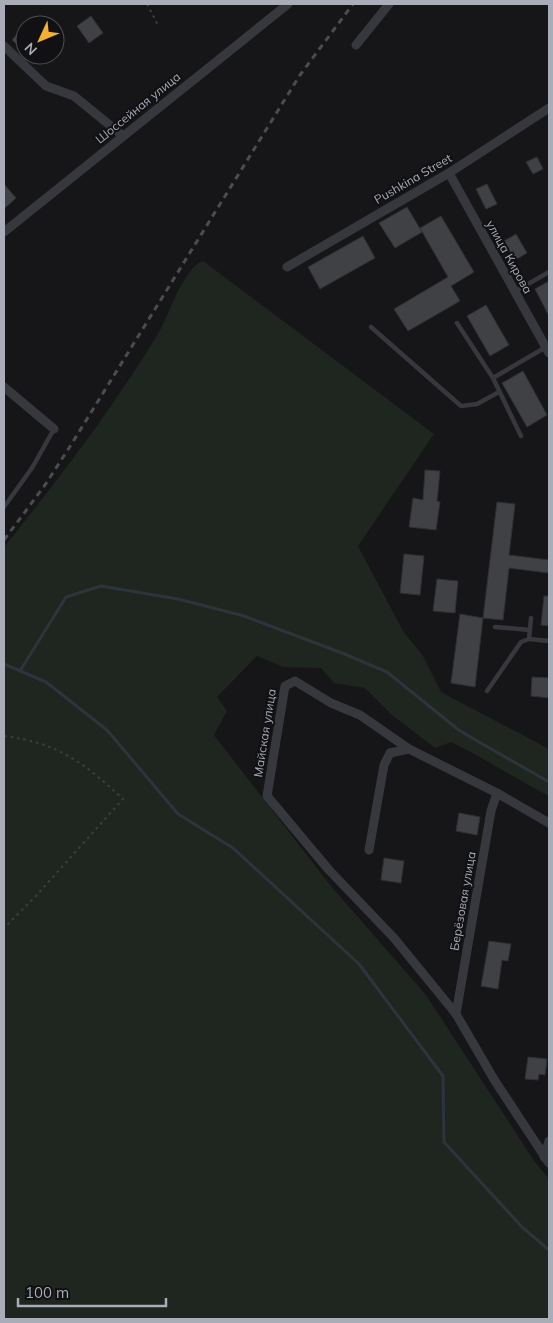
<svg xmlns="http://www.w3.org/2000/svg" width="553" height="1323" viewBox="0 0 553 1323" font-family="Mulish,sans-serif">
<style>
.green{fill:#1e261f}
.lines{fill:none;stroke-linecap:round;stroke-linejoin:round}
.stream{stroke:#2c353c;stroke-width:3}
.building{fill:#404145;stroke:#303034}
.path{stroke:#3d3f44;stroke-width:2;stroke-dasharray:2.5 4;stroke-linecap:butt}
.lane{stroke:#37383d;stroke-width:4.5}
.street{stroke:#37383d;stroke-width:9}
.rail{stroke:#4a4c52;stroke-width:3;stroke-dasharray:6 5;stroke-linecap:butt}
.labels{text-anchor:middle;stroke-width:4;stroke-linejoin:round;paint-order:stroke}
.street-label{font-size:12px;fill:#a8adb8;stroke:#111113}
</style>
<rect width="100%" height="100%" fill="#161618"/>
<!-- green -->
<path class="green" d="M203 261 434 434 358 546 403 631 423 656 441 692 549 749V796C515 779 485 758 451 742L435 748 392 715 365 688 334 683 321 668 283 667 257 656 217 697 227 711 214 735 330 885 426 995 535 1162 549 1179V1319H4V547C59 479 112 409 158 334 169 315 183 268 203 261Z"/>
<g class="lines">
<!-- stream -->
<g class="stream">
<polyline points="4,664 46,682 107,730 178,814 233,848 359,964 443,1076 444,1142 522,1227 549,1250"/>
<polyline points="20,671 66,597 101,586 178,599 244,616 342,653 387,672 460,731 549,782"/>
</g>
</g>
<!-- building -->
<g class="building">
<polygon points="91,16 103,33 89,43 77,26"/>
<polygon points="25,25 25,51 12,40"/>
<polygon points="537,157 543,169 533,174 526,162"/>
<polygon points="4,184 16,198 4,209"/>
<polygon points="487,184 497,204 486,209 476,189"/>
<polygon points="407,207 422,232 395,248 379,223"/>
<polygon points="441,216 474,272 451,286 460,301 408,331 394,309 448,277 420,228"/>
<polygon points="516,234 527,253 515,260 504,241"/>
<polygon points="363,236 375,258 320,289 308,267"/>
<polygon points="549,281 549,316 535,289"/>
<polygon points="486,305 509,345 490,356 467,316"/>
<polygon points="523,371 547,415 527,427 502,383"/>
<polygon points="425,470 440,471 437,501 440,502 436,530 409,527 413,498 423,500"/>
<polygon points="497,502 515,504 509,555 549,560 549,573 509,568 503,620 483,618"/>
<polygon points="404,554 424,556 420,595 400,593"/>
<polygon points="437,579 458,581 455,613 433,611"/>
<polygon points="544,596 549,596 549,626 541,625"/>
<polygon points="460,614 483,618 475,687 451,683"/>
<polygon points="532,677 549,678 549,698 531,696"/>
<polygon points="459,813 480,817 477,835 456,831"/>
<polygon points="384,858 404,861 401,883 381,880"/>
<polygon points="489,941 511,944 508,961 502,960 498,989 481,986"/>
<polygon points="528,1057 547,1059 545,1075 539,1074 538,1080 525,1079"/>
</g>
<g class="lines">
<!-- path -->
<g class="path">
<polyline points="147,4 158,25"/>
<path d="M4 736C59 743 84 763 123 799L35 897 4 928"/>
</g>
<!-- lane -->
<g class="lane">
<polyline points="514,292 549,272"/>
<polyline points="457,323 493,378 546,347"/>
<polyline points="371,327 461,406 477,404 499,392"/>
<polyline points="493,378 521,436"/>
<polyline points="4,507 32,468 54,429"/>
<polyline points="531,618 529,639 549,641"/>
<polyline points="495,627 530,630"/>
<polyline points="487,691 521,642 529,639"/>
</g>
<!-- street -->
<g class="street">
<polyline points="356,45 389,4"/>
<polyline points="4,46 46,86 74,96 123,136"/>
<polyline points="449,173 549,353"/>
<polyline points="4,232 288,4"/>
<polyline points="287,267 449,173 549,108"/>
<polyline points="4,387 54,429"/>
<polyline points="549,823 497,793 409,749 360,715 331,703 295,681 285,686 267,796 329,870 394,938 456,1014 495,1081 549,1163"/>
<polyline points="369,850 384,765 390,753 409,749"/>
<polyline points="456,1014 491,811 497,793"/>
<polyline points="544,1157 549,1141"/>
</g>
<!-- rail -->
<polyline class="rail" points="4,540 45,485 69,448 300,75 353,4"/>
</g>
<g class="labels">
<!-- street labels -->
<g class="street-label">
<text transform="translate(138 108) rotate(-39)" y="4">Шоссейная улица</text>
<text transform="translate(413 179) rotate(-30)" y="4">Pushkina Street</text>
<text transform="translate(509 257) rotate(61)" y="4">улица Кирова</text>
<text transform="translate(265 733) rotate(-81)" y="4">Майская улица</text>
<text transform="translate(463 901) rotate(-80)" y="4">Берёзовая улица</text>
</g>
</g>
<!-- border -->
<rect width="553" height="1323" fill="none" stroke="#a8adb8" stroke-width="10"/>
<!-- north arrow -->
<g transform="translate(40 40) rotate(226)"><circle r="24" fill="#111113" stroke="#4d4f55"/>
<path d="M0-4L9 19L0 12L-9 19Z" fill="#f2b134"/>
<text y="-8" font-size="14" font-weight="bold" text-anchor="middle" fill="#a8adb8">N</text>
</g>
<!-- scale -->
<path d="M18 1298v8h148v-8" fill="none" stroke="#a8adb8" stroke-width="2.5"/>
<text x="25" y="1298" font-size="15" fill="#a8adb8" stroke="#111113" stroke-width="4" paint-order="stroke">100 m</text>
</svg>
